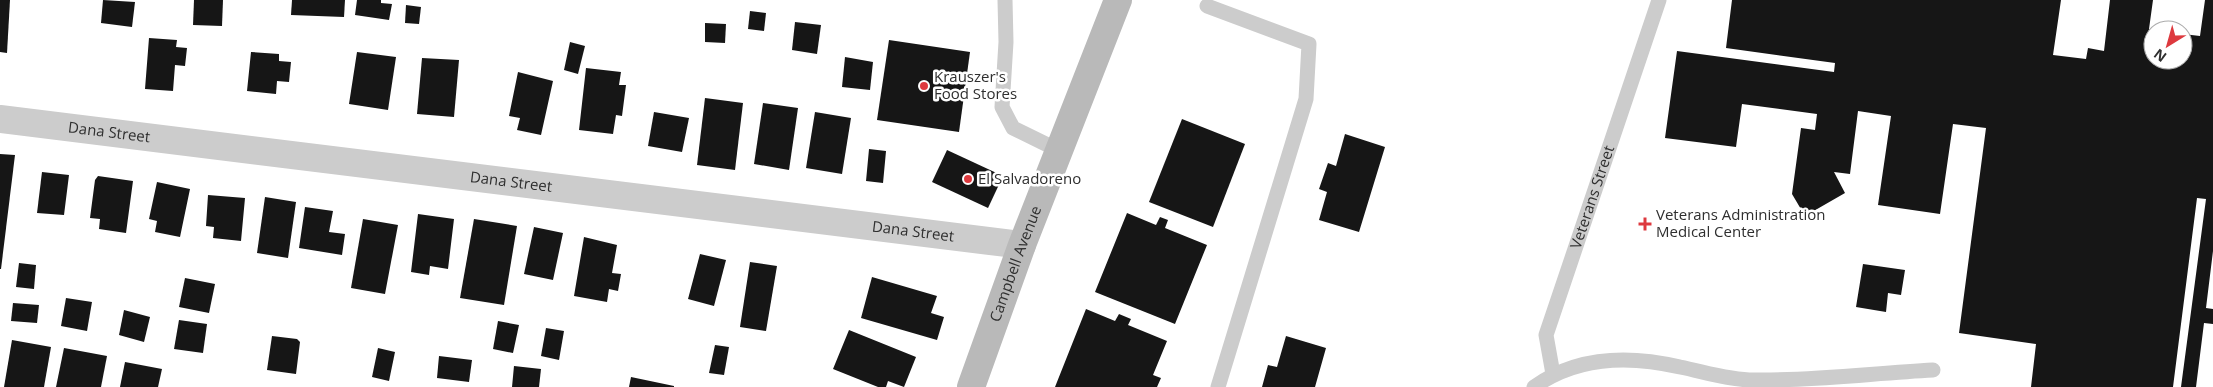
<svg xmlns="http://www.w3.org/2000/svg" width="2213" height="387" viewBox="0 0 2213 387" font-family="'Open Sans',sans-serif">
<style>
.building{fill:#161616}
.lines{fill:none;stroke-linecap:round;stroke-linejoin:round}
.service{stroke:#ccc;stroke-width:15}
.minor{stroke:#ccc;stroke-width:28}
.secondary{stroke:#b9b9b9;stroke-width:28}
.poi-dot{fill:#dd393e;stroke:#fff;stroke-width:2}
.labels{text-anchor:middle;stroke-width:5;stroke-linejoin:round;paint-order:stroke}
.poi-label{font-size:15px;fill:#2f2f2f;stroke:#fff;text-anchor:start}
.street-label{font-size:15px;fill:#2f2f2f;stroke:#fff}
</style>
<rect width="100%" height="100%" fill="#fff"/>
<!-- building -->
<g class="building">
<polygon points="0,0 10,0 7,53 0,52"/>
<polygon points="103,0 135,2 132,27 101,23"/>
<polygon points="194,0 223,0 222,26 193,25"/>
<polygon points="292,0 345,0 344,17 291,15"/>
<polygon points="357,0 381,0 381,3 392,4 389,20 355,15"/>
<polygon points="1732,0 2061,0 2053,55 2086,59 2088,48 2104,51 2110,0 2153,0 2149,29 2153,30 2153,60 2183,60 2183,34 2200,36 2205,0 2213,0 2213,251 2206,308 2213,309 2213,324 2204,323 2196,387 2181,387 2206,199 2197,198 2173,387 2031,387 2036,344 1959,333 1986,128 1953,124 1940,214 1878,205 1891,116 1858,111 1850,174 1834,172 1845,193 1805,216 1792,194 1801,128 1815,130 1817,114 1742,104 1736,147 1665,138 1677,51 1834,72 1835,63 1726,48"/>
<polygon points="406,5 421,7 419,24 405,23"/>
<polygon points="750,11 766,13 764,31 748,29"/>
<polygon points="795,22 821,25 817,54 792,50"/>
<polygon points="705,23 726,24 725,43 705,42"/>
<polygon points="149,38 177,40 176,47 187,48 185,66 175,65 173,91 145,89"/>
<polygon points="889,40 970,52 959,132 877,120"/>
<polygon points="570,42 585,46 578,74 564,70"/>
<polygon points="251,52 279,54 279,61 291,62 289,82 277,81 276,94 247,91"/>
<polygon points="357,52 396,57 388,110 349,104"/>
<polygon points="845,57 873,62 870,90 842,87"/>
<polygon points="422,58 459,60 454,117 417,114"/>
<polygon points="586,68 621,72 619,85 626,85 622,116 616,115 613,134 579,130"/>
<polygon points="518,72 553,81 541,135 517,130 520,118 509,116"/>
<polygon points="705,98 743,103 735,170 697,165"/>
<polygon points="763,103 798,108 789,170 754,164"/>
<polygon points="654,112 689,118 682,152 648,146"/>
<polygon points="815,112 851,118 842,174 806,168"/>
<polygon points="1182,119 1245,144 1213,227 1149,202"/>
<polygon points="1345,134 1385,147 1359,232 1319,220 1327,192 1319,189 1328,163 1336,166"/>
<polygon points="869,149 886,151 883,183 866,181"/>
<polygon points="947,150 1003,176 988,208 932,182"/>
<polygon points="0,154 15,155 1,269 0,269"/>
<polygon points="42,172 69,175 64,215 37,213"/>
<polygon points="98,176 133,181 126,233 99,229 100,219 90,218 95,180"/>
<polygon points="157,182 190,189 180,237 155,232 157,221 149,219"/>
<polygon points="208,195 245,198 241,241 213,238 214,227 206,226"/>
<polygon points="265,197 296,202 288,258 257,253"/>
<polygon points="305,207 333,211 329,232 345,234 342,255 299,248"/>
<polygon points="1127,213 1156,225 1160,217 1168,220 1165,228 1207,245 1175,324 1095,292"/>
<polygon points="418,214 454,219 448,269 430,266 429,275 411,272"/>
<polygon points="363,219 398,225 385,294 351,288"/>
<polygon points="474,219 517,226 504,305 460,298"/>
<polygon points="534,227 563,233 553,280 524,274"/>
<polygon points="584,237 617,245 612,273 621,274 618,291 609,289 607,302 574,296"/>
<polygon points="700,254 726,260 714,306 688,299"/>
<polygon points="750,262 777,266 766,331 740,327"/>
<polygon points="19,263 36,265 34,289 16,287"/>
<polygon points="1863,264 1905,270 1901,295 1888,293 1886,312 1856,307"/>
<polygon points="872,277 937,296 931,313 944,317 937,340 861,318"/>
<polygon points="185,278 215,284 209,313 179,307"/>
<polygon points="66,298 92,302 87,331 61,326"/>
<polygon points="13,303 39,305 37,323 11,321"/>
<polygon points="1086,309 1115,321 1119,314 1131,319 1128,325 1167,341 1153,375 1161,378 1157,387 1055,387"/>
<polygon points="124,310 150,317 144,342 119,335"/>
<polygon points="179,320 207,324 203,353 174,349"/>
<polygon points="498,321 519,325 513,353 493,349"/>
<polygon points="546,328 564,331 559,360 541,356"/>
<polygon points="849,330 916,357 904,387 888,381 886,387 878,387 833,369"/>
<polygon points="272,336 297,339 300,342 296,374 267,370"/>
<polygon points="1286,336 1326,348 1315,387 1262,387 1268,365 1277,367"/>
<polygon points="12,340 51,347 44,387 4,387"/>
<polygon points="715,345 729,347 724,375 709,373"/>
<polygon points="64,348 107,356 101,387 56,387"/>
<polygon points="378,348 395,352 389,381 372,377"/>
<polygon points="439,356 472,360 469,382 437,378"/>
<polygon points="125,362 162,369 158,387 120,387"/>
<polygon points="514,366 541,369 539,387 512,387"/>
<polygon points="631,377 674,386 674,387 629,387"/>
</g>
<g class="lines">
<!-- service -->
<g class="service">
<polyline points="1005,0 1006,42 1002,107 1013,128 1060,151"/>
<polyline points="1207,6 1309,44 1306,99 1218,387"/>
<path id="s1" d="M1553 374 1546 335 1659 0"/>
<path d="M1534 387C1577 356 1629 355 1680 367 1705 372 1729 380 1754 380 1814 381 1874 373 1933 370"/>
</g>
<!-- minor -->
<path class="minor" id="s2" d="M0 119 1022 245"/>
<!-- secondary -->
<path class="secondary" id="s3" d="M971 387 1022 245 1118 0"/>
</g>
<!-- markers -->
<g class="poi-dot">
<circle cx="924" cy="86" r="5"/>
<circle cx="968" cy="179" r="5"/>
<path d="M1642.5 216.5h5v5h5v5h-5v5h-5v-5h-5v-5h5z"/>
</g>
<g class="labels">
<!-- poi labels -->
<g class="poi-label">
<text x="934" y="82">Krauszer's<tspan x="934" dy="17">Food Stores</tspan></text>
<text x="978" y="184">El Salvadoreno</text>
<text x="1656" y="220">Veterans Administration<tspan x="1656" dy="17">Medical Center</tspan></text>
</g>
<!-- street labels -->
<g class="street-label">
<text dy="5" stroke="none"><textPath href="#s2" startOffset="110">Dana Street</textPath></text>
<text dy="5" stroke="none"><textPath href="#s2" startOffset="515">Dana Street</textPath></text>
<text dy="5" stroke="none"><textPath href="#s1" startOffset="185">Veterans Street</textPath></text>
<text dy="5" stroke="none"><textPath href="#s2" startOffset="920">Dana Street</textPath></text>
<text dy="5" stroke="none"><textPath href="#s3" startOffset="131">Campbell Avenue</textPath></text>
</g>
</g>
<!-- north arrow -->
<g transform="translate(2168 45) rotate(217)"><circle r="24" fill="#ffffff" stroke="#acacac"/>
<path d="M0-4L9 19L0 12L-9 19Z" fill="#dd393e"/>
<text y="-8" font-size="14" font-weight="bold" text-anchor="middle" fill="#2f2f2f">N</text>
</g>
</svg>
